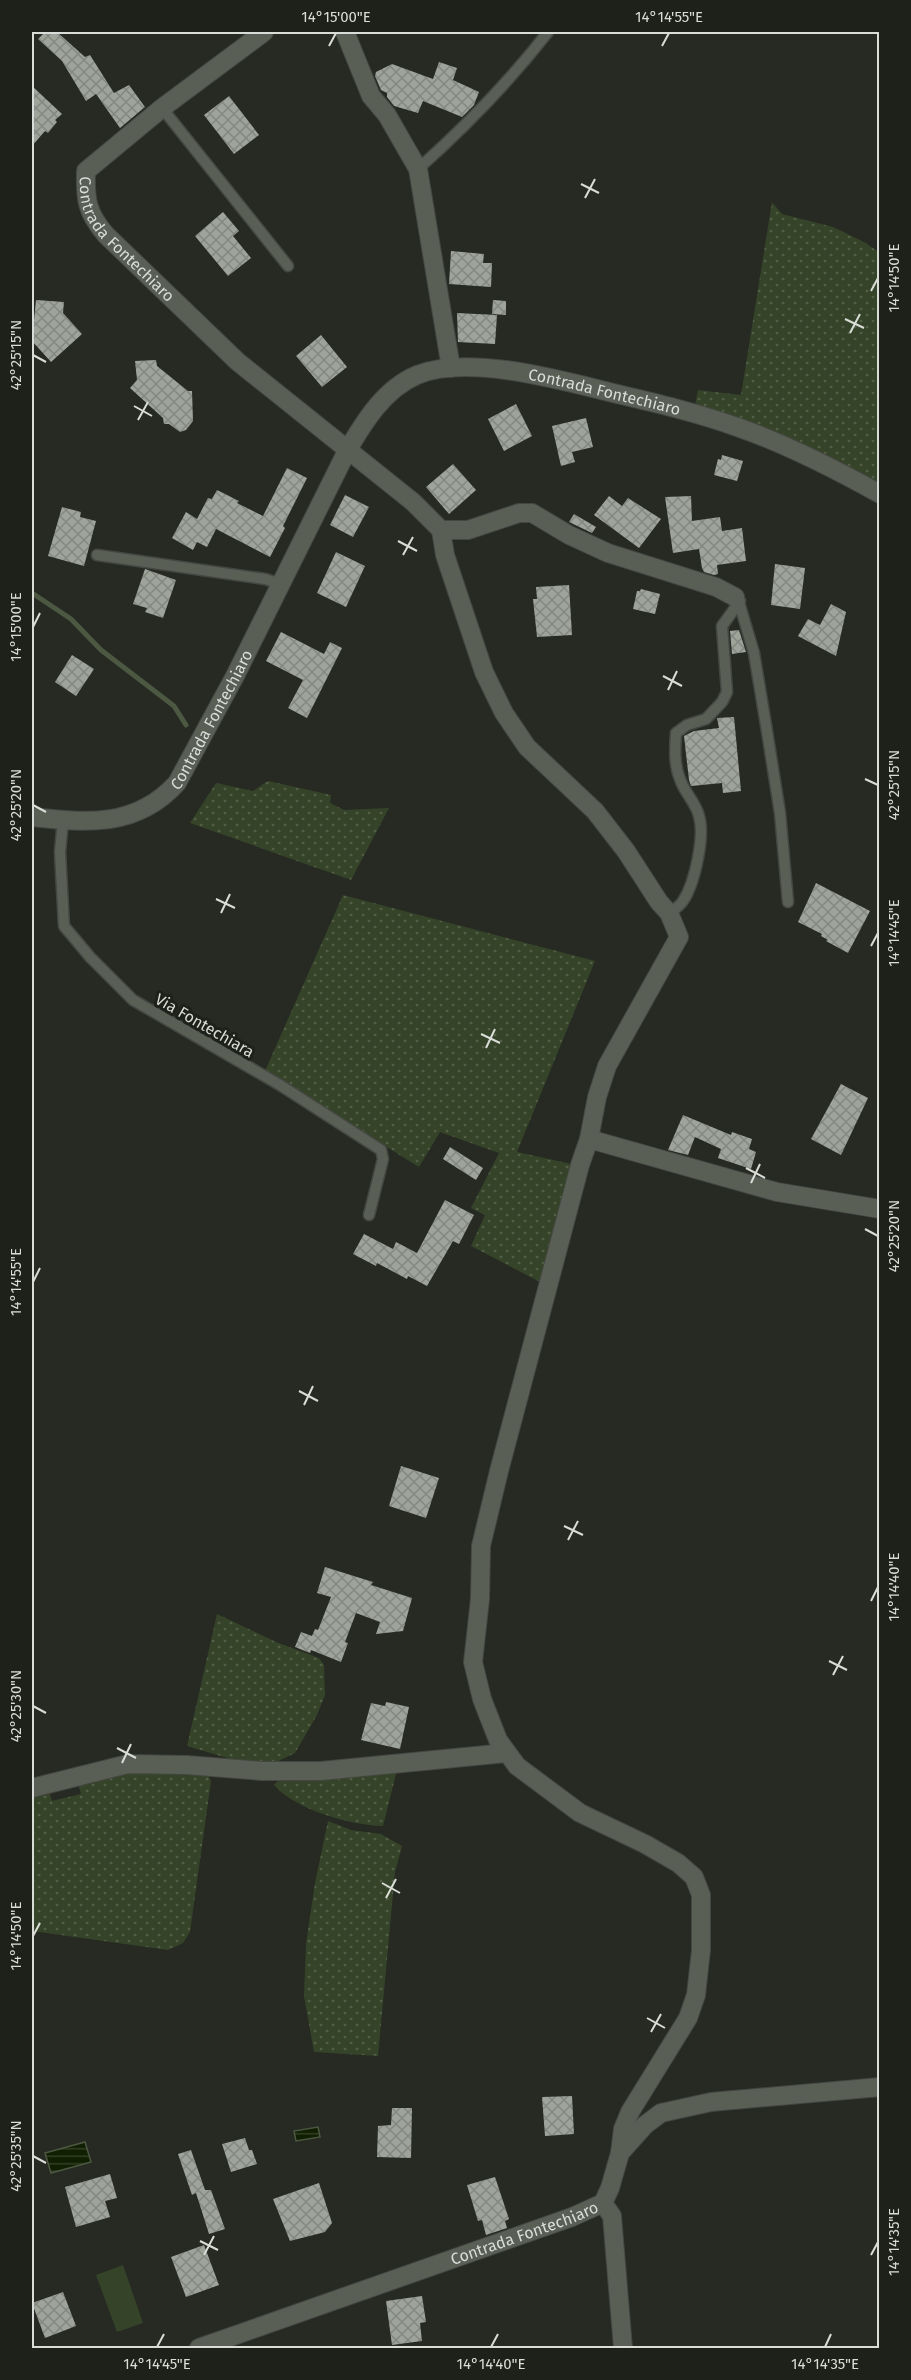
<svg xmlns="http://www.w3.org/2000/svg" width="911" height="2380" viewBox="0 0 911 2380" font-family="'Fira Sans',sans-serif">
<style>
.grass{fill:url(#grass-dots)}
.pitch{fill:#354428}
.water{fill:url(#water-rules);stroke:#4c5841;stroke-width:1.5}
.lines{fill:none;stroke-linecap:round;stroke-linejoin:round}
.stream{stroke:#4c5841;stroke-width:5}
.building{fill:url(#building-cross-hatch)}
.lane-casing{stroke:#444741;stroke-width:13}
.street-casing{stroke:#444741;stroke-width:20}
.secondary-casing{stroke:#444741;stroke-width:20}
.lane{stroke:#5a5f56;stroke-width:10}
.street{stroke:#5a5f56;stroke-width:18}
.secondary{stroke:#5a5f56;stroke-width:18}
.ticks{fill:none;stroke:#d9dcd7;stroke-width:2}
.labels{text-anchor:middle;stroke-width:6;stroke-linejoin:round;paint-order:stroke}
.street-label{font-size:16px;fill:#d9dcd7;stroke:#1d211a}
.neatline{fill:none;stroke:#d9dcd7;stroke-width:2}
.ticks-label{font-size:15px;text-anchor:middle;fill:#d9dcd7}
</style>
<defs>
<pattern id="grass-dots" width="8" height="8" patternUnits="userSpaceOnUse" patternTransform="scale(1.5)"><rect width="8" height="8" fill="#354428"/><path d="M2 2h.1M6 6h.1" fill="none" stroke="#525e46" stroke-width="1.8" stroke-linecap="round"/></pattern>
<pattern id="water-rules" width="6" height="5" patternUnits="userSpaceOnUse" patternTransform="scale(1.5)"><rect width="6" height="5" fill="#101f01"/><path d="M0 2.5h6" fill="none" stroke="#323f25"/></pattern>
<pattern id="building-cross-hatch" width="8" height="8" patternUnits="userSpaceOnUse" patternTransform="scale(1.5)"><rect width="8" height="8" fill="#9fa49b"/><path d="M0 0l8 8M0 8l8-8" fill="none" stroke="#838780"/></pattern>
</defs>
<rect width="100%" height="100%" fill="#262a23"/>
<!-- grass -->
<g class="grass">
<polygon points="772,202 782,214 833,227 864,242 879,252 879,484 789,438 695,405 698,390 741,395"/>
<polygon points="268,781 331,795 330,803 344,810 389,808 351,880 190,823 216,783 253,791"/>
<polygon points="343,895 595,961 517,1152 576,1165 544,1284 471,1246 485,1215 471,1208 499,1153 440,1132 419,1167 265,1071"/>
<polygon points="217,1614 276,1642 319,1658 324,1665 325,1695 317,1715 295,1753 270,1765 234,1760 187,1746"/>
<path d="M397 1770 383 1826C350 1825 296 1810 274 1785L283 1776Z"/>
<polygon points="123,1772 206,1772 211,1781 190,1932 183,1943 168,1950 32,1931 32,1794 49,1791 52,1801 81,1794 78,1784"/>
<polygon points="328,1821 351,1830 381,1834 402,1846 395,1872 378,2056 314,2052 304,1996 306,1944 315,1883"/>
</g>
<!-- pitch -->
<polygon class="pitch" points="123,2265 143,2323 117,2332 96,2275"/>
<!-- water -->
<g class="water">
<polygon points="318,2127 320,2137 296,2141 294,2131"/>
<polygon points="85,2142 91,2162 51,2173 45,2153"/>
</g>
<g class="lines">
<!-- stream -->
<polyline class="stream" points="32,593 71,619 101,650 174,706 186,725"/>
</g>
<!-- building -->
<g class="building">
<polygon points="45,32 57,32 85,57 90,55 114,93 129,85 145,107 120,128 96,94 86,101 62,61 38,39"/>
<polygon points="439,62 457,68 453,80 479,92 474,105 462,117 423,101 418,113 394,106 387,97 387,93 381,90 375,76 376,72 392,64 433,79"/>
<polygon points="32,86 62,114 55,120 57,122 48,133 45,131 32,146"/>
<polygon points="229,96 259,135 234,154 204,115"/>
<polygon points="223,212 239,231 233,236 251,258 228,276 195,236"/>
<polygon points="451,251 484,254 483,263 492,263 491,287 449,284"/>
<polygon points="36,300 64,302 63,313 82,334 51,362 32,341"/>
<polygon points="493,300 506,301 506,315 492,314"/>
<polygon points="457,313 497,315 495,344 458,342"/>
<polygon points="321,335 347,367 322,387 296,356"/>
<polygon points="156,360 157,366 188,391 192,391 193,421 186,430 180,432 169,424 164,424 163,418 130,388 137,380 135,361"/>
<polygon points="516,404 532,436 504,451 488,419"/>
<polygon points="586,418 593,447 572,452 575,462 561,466 552,426"/>
<polygon points="722,455 743,461 737,481 714,475 718,459 721,460"/>
<polygon points="453,464 476,490 449,514 426,487"/>
<polygon points="287,468 307,478 283,526 285,528 270,557 216,529 207,547 197,542 193,550 172,538 186,512 197,519 208,498 212,499 217,490 239,501 237,503 263,516"/>
<polygon points="345,495 369,507 353,537 330,525"/>
<polygon points="609,496 622,506 628,498 661,519 639,548 594,515"/>
<polygon points="691,496 692,521 720,517 722,531 742,528 746,561 717,565 718,574 714,575 704,572 702,568 699,549 673,553 665,497"/>
<polygon points="62,507 81,512 80,517 96,521 84,566 48,556"/>
<polygon points="574,514 596,527 592,533 569,522"/>
<polygon points="336,552 365,566 346,607 317,593"/>
<polygon points="775,564 805,568 800,609 771,605"/>
<polygon points="145,569 176,580 163,618 145,612 147,608 133,604"/>
<polygon points="569,585 572,635 537,637 533,599 537,599 536,587"/>
<polygon points="641,589 660,594 655,614 633,609 637,591 640,591"/>
<polygon points="831,604 846,612 836,656 798,636 808,619 820,625"/>
<polygon points="739,630 746,652 732,654 730,631"/>
<polygon points="281,632 324,654 330,642 342,648 307,718 288,708 303,680 266,661"/>
<polygon points="72,655 94,669 76,696 55,682"/>
<polygon points="734,717 741,791 723,793 722,783 691,786 689,780 684,736 694,731 719,728 717,718"/>
<polygon points="816,883 870,911 848,953 826,941 828,940 821,936 822,934 798,922"/>
<polygon points="841,1084 868,1098 841,1155 811,1139"/>
<polygon points="683,1115 731,1135 732,1132 752,1139 749,1149 756,1152 751,1169 718,1158 721,1149 695,1137 688,1155 668,1150"/>
<polygon points="450,1147 483,1168 476,1180 443,1159"/>
<polygon points="445,1200 474,1215 459,1244 453,1241 427,1286 408,1276 407,1279 377,1263 376,1266 353,1254 364,1234 393,1249 396,1242 417,1253"/>
<polygon points="401,1466 439,1478 426,1518 389,1506"/>
<polygon points="325,1567 373,1582 371,1585 412,1598 403,1631 376,1634 380,1622 356,1613 345,1642 348,1643 341,1662 311,1650 310,1653 295,1647 301,1632 312,1636 315,1629 318,1630 331,1597 317,1593"/>
<polygon points="386,1702 409,1707 400,1749 361,1740 371,1703 385,1706"/>
<polygon points="572,2096 574,2134 545,2136 542,2097"/>
<polygon points="392,2108 412,2108 411,2158 377,2157 378,2126 391,2125"/>
<polygon points="245,2138 249,2150 252,2150 257,2164 231,2172 222,2144"/>
<polygon points="191,2150 205,2190 211,2190 225,2229 209,2234 196,2193 192,2195 178,2154"/>
<polygon points="110,2174 117,2198 105,2201 110,2217 76,2227 65,2187"/>
<polygon points="495,2177 509,2219 505,2221 507,2228 486,2235 482,2220 478,2221 467,2185"/>
<polygon points="319,2183 332,2223 325,2232 290,2241 273,2199"/>
<polygon points="204,2245 219,2285 186,2297 171,2257"/>
<polygon points="63,2292 76,2326 45,2338 32,2303"/>
<polygon points="422,2296 426,2322 420,2323 422,2341 392,2345 386,2301"/>
</g>
<g class="lines">
<!-- lane casing -->
<g class="lane-casing">
<g id="lane">
<polyline points="162,108 288,266"/>
<path d="M418 169C466 126 509 82 548 32"/>
<polyline points="97,555 265,579 281,584"/>
<polyline points="738,599 754,653 766,725 780,813 788,902"/>
<polyline points="63,820 60,852 64,926 90,957 133,1000 280,1085 381,1150 383,1159 369,1215"/>
<path d="M669 913C675 909 680 906 683 901 695 883 705 836 699 816 696 803 684 792 680 779 674 765 675 748 676 733L687 725 706 719 722 702 727 692 722 626 740 601"/>
</g>
</g>
<!-- street casing -->
<g class="street-casing">
<g id="street">
<path id="s1" d="M264 32 162 108 86 171C85 200 87 213 106 235L238 362 413 502 441 530H468L519 513H532L569 535 608 553 716 587 735 597"/>
<polyline points="345,32 371,96 387,115 418,169 451,368"/>
<polyline points="441,530 445,555 484,672 504,713 527,747 595,811 626,851 659,902 669,913 679,937 607,1066 597,1097 589,1139 580,1165 499,1471 481,1546 480,1599 473,1662 482,1699 498,1740 517,1766 580,1813 645,1844 678,1863 694,1877 701,1895 701,1950 696,1995 688,2018 630,2112 623,2129 620,2153"/>
<polyline points="589,1139 777,1192 880,1209"/>
<polyline points="32,1788 128,1764 187,1765 262,1771 321,1771 506,1753"/>
<polyline points="603,2203 612,2216 623,2348"/>
</g>
</g>
<!-- secondary casing -->
<g class="secondary-casing">
<g id="secondary">
<path id="s2" d="M32 817C87 823 136 828 177 783L235 676 347 451C364 422 384 389 417 375 467 354 561 380 613 393 656 403 698 413 740 428 788 445 835 469 880 494"/>
<path id="s3" d="M199 2348 572 2217 603 2203 610 2188 620 2153 645 2125 661 2113 711 2102 880 2087"/>
</g>
</g>
<!-- lane -->
<use href="#lane" class="lane"/>
<!-- street -->
<use href="#street" class="street"/>
<!-- secondary -->
<use href="#secondary" class="secondary"/>
</g>
<!-- ticks -->
<path class="ticks" d="M329 46 336 33M662 46 669 33M581 184 599 193M585 198 595 179M871 291 878 278M845 319 864 328M850 333 860 314M33 355 46 362M134 406 152 416M138 420 148 402M398 541 417 551M403 555 413 537M33 627 40 613M663 676 682 686M668 690 677 671M865 779 878 785M33 805 46 812M216 899 235 908M221 913 230 894M871 946 878 933M481 1034 500 1043M486 1048 495 1029M746 1168 765 1178M751 1183 760 1164M865 1229 878 1236M33 1282 40 1268M299 1391 318 1401M304 1405 313 1386M564 1526 583 1535M568 1540 578 1521M871 1601 878 1587M829 1661 847 1670M833 1675 843 1656M33 1706 46 1713M117 1748 136 1758M122 1763 131 1744M382 1883 400 1893M386 1898 396 1879M33 1936 40 1923M647 2018 665 2028M651 2032 661 2014M33 2156 46 2163M200 2241 218 2250M204 2255 214 2236M871 2255 878 2242M157 2347 164 2334M491 2347 498 2334M825 2347 831 2334"/>
<g class="labels">
<!-- street labels -->
<g class="street-label">
<text dy="6" stroke="none"><textPath href="#s1" startOffset="309">Contrada Fontechiaro</textPath></text>
<text dy="6" stroke="none"><textPath href="#s2" startOffset="825">Contrada Fontechiaro</textPath></text>
<text dy="6" stroke="none"><textPath href="#s2" startOffset="228">Contrada Fontechiaro</textPath></text>
<text transform="translate(205 1025) rotate(30)" y="6">Via Fontechiara</text>
<text dy="6" stroke="none"><textPath href="#s3" startOffset="345">Contrada Fontechiaro</textPath></text>
</g>
</g>
<!-- border -->
<rect width="911" height="2380" fill="none" stroke="#1d211a" stroke-width="66"/>
<rect x="33" y="33" width="845" height="2314" class="neatline"/>
<g class="ticks-label">
<text x="336" y="22">14°15'00"E</text>
<text x="669" y="22">14°14'55"E</text>
<text transform="translate(894 278) rotate(-90)" y="5">14°14'50"E</text>
<text transform="translate(16 355) rotate(-90)" y="5">42°25'15"N</text>
<text transform="translate(16 627) rotate(-90)" y="5">14°15'00"E</text>
<text transform="translate(894 785) rotate(-90)" y="5">42°25'15"N</text>
<text transform="translate(16 805) rotate(-90)" y="5">42°25'20"N</text>
<text transform="translate(894 933) rotate(-90)" y="5">14°14'45"E</text>
<text transform="translate(894 1236) rotate(-90)" y="5">42°25'20"N</text>
<text transform="translate(16 1282) rotate(-90)" y="5">14°14'55"E</text>
<text transform="translate(894 1587) rotate(-90)" y="5">14°14'40"E</text>
<text transform="translate(16 1706) rotate(-90)" y="5">42°25'30"N</text>
<text transform="translate(16 1936) rotate(-90)" y="5">14°14'50"E</text>
<text transform="translate(16 2156) rotate(-90)" y="5">42°25'35"N</text>
<text transform="translate(894 2242) rotate(-90)" y="5">14°14'35"E</text>
<text x="157" y="2369">14°14'45"E</text>
<text x="491" y="2369">14°14'40"E</text>
<text x="825" y="2369">14°14'35"E</text>
</g>
</svg>
